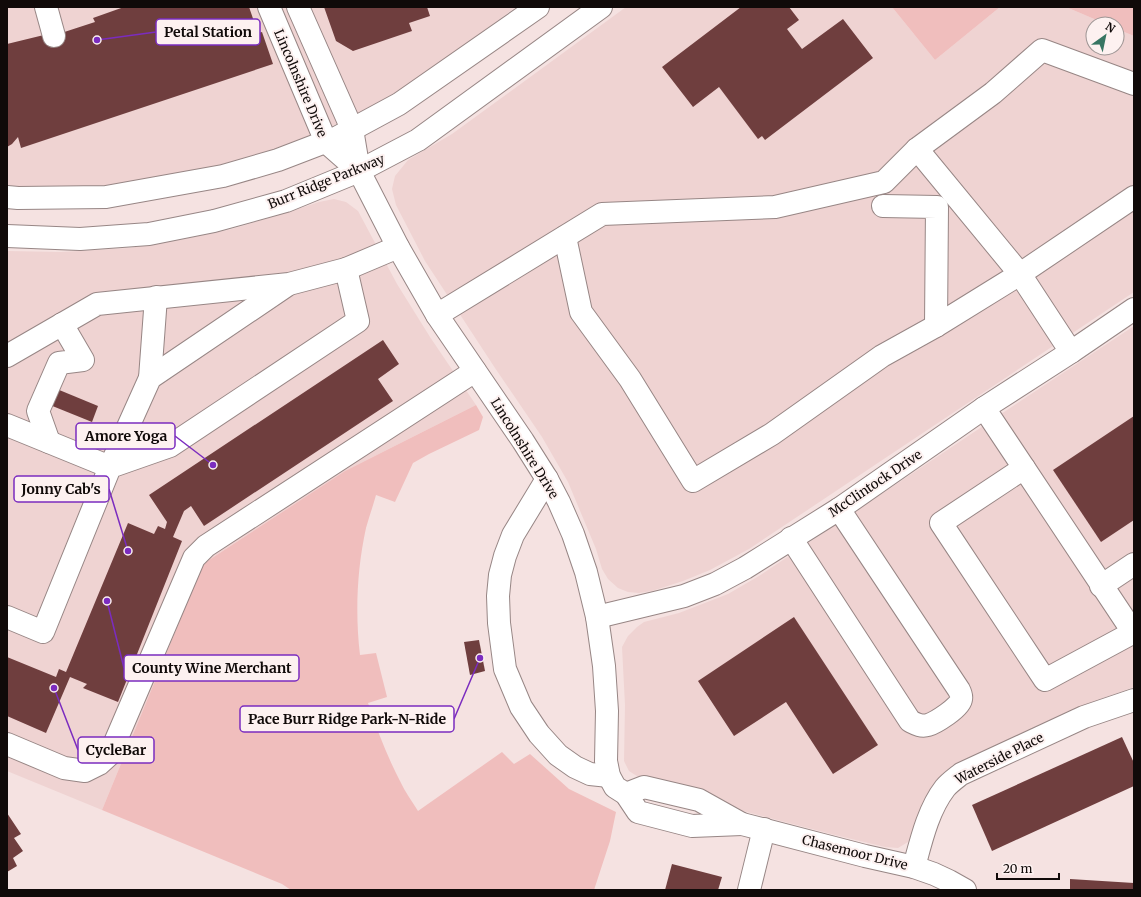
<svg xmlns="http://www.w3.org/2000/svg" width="1141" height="897" viewBox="0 0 1141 897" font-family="Merriweather,serif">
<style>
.built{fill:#efd3d2}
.green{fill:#f0bebd}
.building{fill:#6f3e3e}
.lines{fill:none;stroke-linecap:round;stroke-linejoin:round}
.minor-casing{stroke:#978685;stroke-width:24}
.minor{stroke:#fff;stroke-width:22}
.labels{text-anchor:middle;stroke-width:4;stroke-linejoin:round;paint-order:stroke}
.street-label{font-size:13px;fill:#100a09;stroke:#fdf1f0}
.leader{fill:none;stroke:#7b2cbf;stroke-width:1.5}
.callout-dot{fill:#7b2cbf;stroke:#fdf1f0;stroke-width:1.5}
.callout{fill:#fdf1f0;stroke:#7b2cbf;stroke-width:1.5}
.callout-label{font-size:14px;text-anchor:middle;font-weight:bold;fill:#100a09}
</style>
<rect width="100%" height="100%" fill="#f5e2e1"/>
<!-- built -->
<g class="built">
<polygon points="7,7 516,7 441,62 417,79 388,97 352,117 312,135 271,150 199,171 121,183 84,188 35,188 7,187"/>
<polygon points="626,7 892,7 935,60 1000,7 1066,7 1106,24 1093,24 1093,48 1117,48 1117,29 1134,36 1134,292 749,549 710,570 683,581 652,591 639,593 628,592 618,588 608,579 602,569 596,549 568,482 542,437 495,368 425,261 396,205 392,189 395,176 408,160 452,134"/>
<polygon points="334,199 346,202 358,211 397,284 430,337 476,405 345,471 206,562 201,569 102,810 7,771 7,251 61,252 129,248 179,240 232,229 295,210 319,202"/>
<polygon points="1134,326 1134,687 1089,703 997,745 946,771 930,790 917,817 913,833 908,842 898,848 885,847 835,835 743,811 704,795 640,778 629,771 624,761 625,705 622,647 628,636 637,627 644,622 679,613 728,594 759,576 1016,404"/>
</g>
<!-- green -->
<g class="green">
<polygon points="892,7 1000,7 935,60"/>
<polygon points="1066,7 1134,7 1134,36 1117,29 1117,24 1106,24"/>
<path d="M476 405 483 417 479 430 429 454 413 463 395 502 376 495C373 506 369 517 366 528 357 569 355 613 360 655L376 653 387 697 368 703C377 730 387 756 400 781 405 792 412 801 418 811L502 752 514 764 530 754 569 789 616 812 610 841 594 890H291L282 884 102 810 201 569 206 562 345 471Z"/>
</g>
<!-- building -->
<g class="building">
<polygon points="124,7 249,7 258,33 262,32 273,64 21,148 18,137 12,144 7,147 7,44 48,34 49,37 95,22 93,18"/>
<polygon points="324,7 427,7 430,16 409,23 412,31 353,51 336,41"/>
<polygon points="741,7 789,7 799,20 787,29 802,49 843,19 873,58 765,140 762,136 758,139 719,87 693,107 662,67"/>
<polygon points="383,340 399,364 378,379 393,401 204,526 191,506 184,511 173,537 182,541 118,702 83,688 87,684 70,677 46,733 7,716 7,657 56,677 59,669 66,672 128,523 154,534 158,526 165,529 167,522 149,495"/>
<polygon points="52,387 98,406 92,422 45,403"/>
<polygon points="1134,416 1134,520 1101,542 1053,470"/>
<polygon points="794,617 878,745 833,774 786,702 734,736 698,681"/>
<polygon points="479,640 485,671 470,675 464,642"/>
<polygon points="1122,737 1134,763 1134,786 992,851 972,805"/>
<polygon points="7,813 21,834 14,838 23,851 13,858 17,866 7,872"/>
<polygon points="672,864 722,877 718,890 665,890"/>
<polygon points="1070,879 1134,883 1134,890 1070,890"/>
</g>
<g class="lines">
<!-- minor casing -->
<g class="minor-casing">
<g id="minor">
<polyline points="46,7 54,36"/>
<polyline points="269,7 326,142 359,171"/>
<polyline points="298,7 352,129 359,171 398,247 437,315 523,441 547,479 559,502 573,534 586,572 597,617 604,666 607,711 606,761 609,776 615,787 626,794 638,812 692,826 742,824"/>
<polyline points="7,197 18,198 106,197 223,176 278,160 338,137 399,104 538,7"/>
<polyline points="883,206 937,207 936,326"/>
<polyline points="7,236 80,239 149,234 214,221 286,201 359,171 418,140 601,7"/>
<polyline points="565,237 581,312 630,379 693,481 772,434 882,356 936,326 1020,274 917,149"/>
<polyline points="437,315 602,214 775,207 884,182 917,149 993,93 1042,50 1134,84"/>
<polyline points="1071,352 1020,274 1134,197"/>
<polyline points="7,356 97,304 289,284 346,269 398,247"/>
<polyline points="150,378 156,297"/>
<polyline points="984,408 1024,468 941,523 1045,680 1134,632"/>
<polyline points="7,425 110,467 150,378 286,286"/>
<polyline points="49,442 38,411 59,363 83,360 62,324"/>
<polyline points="1024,468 1133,632"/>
<polyline points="547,479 513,535 505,556 500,575 498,596 499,623 505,669 521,707 539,734 558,755 575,767 590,774 609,776"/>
<path d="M791 538 910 721C916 724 921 727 928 725 935 723 961 707 961 699 962 696 960 692 959 690L839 509"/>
<polyline points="1101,586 1134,564"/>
<polyline points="7,617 43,632 110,467 170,446 358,321 346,269"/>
<polyline points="597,617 684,596 715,584 745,568 839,509 984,408 1071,352 1134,309"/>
<polyline points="7,744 64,768 85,771 99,764 110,754 194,558 206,546 475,371"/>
<polyline points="626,794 644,787 699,800 742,824 865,856 914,867 934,874 949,881 965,890"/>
<path d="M914 867C921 841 928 810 945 788 949 783 956 778 961 774L1084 717 1134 700"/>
<polyline points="749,890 764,829"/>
</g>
</g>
<!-- minor -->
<use href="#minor" class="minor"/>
</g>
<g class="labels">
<!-- street labels -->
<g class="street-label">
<text transform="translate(301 83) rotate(67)" y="5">Lincolnshire Drive</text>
<text transform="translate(326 181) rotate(-22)" y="5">Burr Ridge Parkway</text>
<text transform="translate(525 448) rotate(58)" y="5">Lincolnshire Drive</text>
<text transform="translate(875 483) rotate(-34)" y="5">McClintock Drive</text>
<text transform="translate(999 758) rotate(-27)" y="5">Waterside Place</text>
<text transform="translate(855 852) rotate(14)" y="5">Chasemoor Drive</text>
</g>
</g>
<!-- callouts -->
<path class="leader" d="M97 40L156 32M213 465L175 436M128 551L109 489M107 601L124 668M480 658L454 719M54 688L78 750"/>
<g class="callout-dot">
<circle cx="97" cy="40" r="4"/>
<circle cx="213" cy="465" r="4"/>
<circle cx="128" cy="551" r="4"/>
<circle cx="107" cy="601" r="4"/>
<circle cx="480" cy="658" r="4"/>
<circle cx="54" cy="688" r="4"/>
</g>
<g class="callout">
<rect x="156" y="19" width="104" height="26" rx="4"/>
<rect x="76" y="423" width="99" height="26" rx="4"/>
<rect x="14" y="476" width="95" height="26" rx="4"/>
<rect x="124" y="655" width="175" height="26" rx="4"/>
<rect x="240" y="706" width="214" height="26" rx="4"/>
<rect x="78" y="737" width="76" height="26" rx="4"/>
</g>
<g class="callout-label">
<text x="208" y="37">Petal Station</text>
<text x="126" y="441">Amore Yoga</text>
<text x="61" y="494">Jonny Cab's</text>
<text x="212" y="673">County Wine Merchant</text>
<text x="347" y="724">Pace Burr Ridge Park-N-Ride</text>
<text x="116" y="755">CycleBar</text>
</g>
<!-- border -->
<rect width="1141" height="897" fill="none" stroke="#100a09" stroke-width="16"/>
<!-- north arrow -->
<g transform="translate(1105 36) rotate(33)"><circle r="19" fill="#fdf1f0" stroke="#9e9594"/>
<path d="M0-3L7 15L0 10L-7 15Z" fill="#377562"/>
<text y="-6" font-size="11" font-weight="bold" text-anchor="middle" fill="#100a09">N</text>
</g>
<!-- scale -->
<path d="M997 873v6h62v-6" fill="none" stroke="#100a09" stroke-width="2"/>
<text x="1003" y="873" font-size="12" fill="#100a09" stroke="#fdf1f0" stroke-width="3" paint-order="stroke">20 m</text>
</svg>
